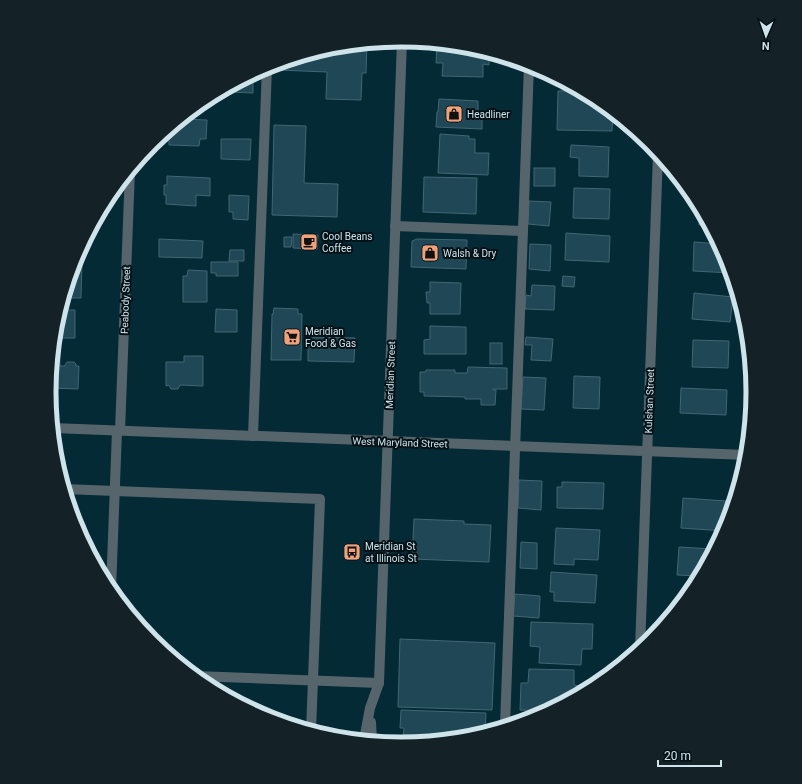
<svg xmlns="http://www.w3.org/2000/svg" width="802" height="784" viewBox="0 0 802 784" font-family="Roboto,sans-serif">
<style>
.building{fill:#1f4755;stroke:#426673}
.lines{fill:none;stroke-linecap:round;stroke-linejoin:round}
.minor{stroke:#56656b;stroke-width:10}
.labels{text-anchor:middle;stroke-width:4;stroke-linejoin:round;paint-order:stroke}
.poi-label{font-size:10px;fill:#cfe3ea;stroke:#041116;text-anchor:start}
.street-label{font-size:10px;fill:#cfe3ea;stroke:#041116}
.rim{fill:none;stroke:#cfe3ea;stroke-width:5}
</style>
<rect width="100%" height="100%" fill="#042a36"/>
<!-- building -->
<g class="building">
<polygon points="367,43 366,73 362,73 361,100 326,99 327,72 278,70 279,63 333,47"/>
<polygon points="437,44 470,47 489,53 489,65 483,64 483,77 442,76 443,63 436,63"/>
<polygon points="253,74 253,93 229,92 229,87"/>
<polygon points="558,91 582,91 597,99 613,113 612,131 557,130"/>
<polygon points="439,99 478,101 478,112 482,112 482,129 436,127 437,112 438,112"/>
<polygon points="200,104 200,111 192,111"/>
<polygon points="181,119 207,120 206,139 200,139 199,146 169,145 169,129"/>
<polygon points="274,125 306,126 304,183 338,184 337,217 272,215"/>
<polygon points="440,134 469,136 469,139 475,139 475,153 489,153 488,175 438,173"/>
<polygon points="221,139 251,139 250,160 221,159"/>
<polygon points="571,145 609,147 608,177 579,176 579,158 570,157"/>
<rect x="534" y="168" width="21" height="18"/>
<polygon points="167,176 210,178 210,196 196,195 196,206 166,204 166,195 164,195 164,185 167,185"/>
<polygon points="424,177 477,178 476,214 423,212"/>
<polygon points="574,188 610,189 609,219 573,218"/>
<polygon points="229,195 249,196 248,220 233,219 233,212 229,212"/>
<polygon points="529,201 551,202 549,226 528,224"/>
<polygon points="698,204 709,226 699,225 699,213 697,213"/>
<polygon points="566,233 610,236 609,262 565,260"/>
<polygon points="293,234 318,235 317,249 293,248"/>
<polygon points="284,237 292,237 291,247 284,247"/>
<polygon points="159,239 203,241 202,258 159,257"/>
<polygon points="417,239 467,240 466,269 411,267 412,241"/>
<polygon points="694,242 719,244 726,258 731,273 693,271"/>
<polygon points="530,244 551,245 550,271 529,269"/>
<polygon points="230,250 244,250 244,261 229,261"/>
<polygon points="75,261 82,261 81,298 63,298"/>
<polygon points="211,262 238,262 238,276 216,276 216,273 211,273"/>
<polygon points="188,270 207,271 207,302 183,302 183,276 187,276"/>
<polygon points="563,276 575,277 574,287 562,286"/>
<polygon points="430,282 461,283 460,314 430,314 430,303 427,303 426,292 430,292"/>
<polygon points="532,285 555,286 554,310 525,309 526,295 531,296"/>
<polygon points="694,293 733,297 730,322 692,319"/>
<polygon points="274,308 298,309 298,314 302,314 301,360 271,360 272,314 273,314"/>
<polygon points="216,309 237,310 237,332 215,332"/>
<polygon points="60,310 75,310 75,338 54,338 56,323"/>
<polygon points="430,326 466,327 466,354 424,354 424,340 430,339"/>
<polygon points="308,337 355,338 354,362 308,361"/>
<polygon points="526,337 553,339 551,361 531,360 532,345 525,345"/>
<polygon points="693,340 729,341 728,368 692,367"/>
<rect x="490" y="343" width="12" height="21"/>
<polygon points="747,351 749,351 751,373 747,373"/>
<polygon points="53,352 60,352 60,366 65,366 65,365 67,362 74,362 76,364 76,366 79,366 78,389 49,388"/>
<polygon points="184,356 203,356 203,386 180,385 178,389 171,389 169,385 166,386 166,362 184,362"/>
<polygon points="468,367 507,368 507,389 493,389 493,390 496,390 495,405 481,405 481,399 465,399 465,397 424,396 424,392 420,392 420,372 426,372 426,370 455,370 455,373 467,373"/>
<polygon points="574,376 600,377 599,409 573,408"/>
<polygon points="523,377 546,378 544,410 521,409"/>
<polygon points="681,388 727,390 726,415 680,413"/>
<polygon points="519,480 542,481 541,510 518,508"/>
<polygon points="562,482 604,483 603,509 557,508 557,487 562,487"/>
<polygon points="683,498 726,501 724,531 681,528"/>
<polygon points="414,519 464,521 464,524 491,525 489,562 412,559"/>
<polygon points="556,528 600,530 598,560 574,559 574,565 554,564"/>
<polygon points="521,542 537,543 537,569 520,568"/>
<polygon points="679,547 714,549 700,576 677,575"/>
<polygon points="551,572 597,575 595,603 554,601 554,592 550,592"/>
<polygon points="515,594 540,596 539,618 513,616"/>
<polygon points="531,622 593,624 592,649 582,649 581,665 539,663 540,647 530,646"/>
<polygon points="400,639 495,643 492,710 398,707"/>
<polygon points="529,669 574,670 574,685 580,686 580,693 547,711 520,710 521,683 528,683"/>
<polygon points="401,710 486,713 485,732 469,737 399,744 399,739 403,740 404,728 400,728"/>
</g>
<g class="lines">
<!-- minor -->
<g class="minor">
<polyline points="395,226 523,231"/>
<polyline points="53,428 747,455"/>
<polyline points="120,431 130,170"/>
<polyline points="253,436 267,67"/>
<polyline points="64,489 320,499 311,731"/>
<polyline points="111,590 117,431"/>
<polyline points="640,649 658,154"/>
<polyline points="195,676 379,683"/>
<polyline points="371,722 372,741"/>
<polyline points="505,726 529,65"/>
<polyline points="364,740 370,708 379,683 402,40"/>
</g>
</g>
<!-- icons -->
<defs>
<g id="shop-square" transform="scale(0.9)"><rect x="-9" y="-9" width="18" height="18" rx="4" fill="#f0a27a" stroke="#041116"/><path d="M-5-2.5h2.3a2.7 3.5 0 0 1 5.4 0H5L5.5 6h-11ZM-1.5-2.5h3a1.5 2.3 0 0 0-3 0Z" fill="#111"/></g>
<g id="cafe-square" transform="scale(0.9)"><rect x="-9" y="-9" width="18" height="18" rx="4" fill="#f0a27a" stroke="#041116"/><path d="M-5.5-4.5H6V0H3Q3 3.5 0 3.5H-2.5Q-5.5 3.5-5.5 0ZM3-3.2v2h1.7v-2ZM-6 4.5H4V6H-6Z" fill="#111"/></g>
<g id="supermarket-square" transform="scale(0.9)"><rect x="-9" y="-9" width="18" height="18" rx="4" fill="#f0a27a" stroke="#041116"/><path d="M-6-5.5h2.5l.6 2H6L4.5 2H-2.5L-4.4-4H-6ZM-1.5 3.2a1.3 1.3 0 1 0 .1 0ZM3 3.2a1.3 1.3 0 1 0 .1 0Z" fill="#111"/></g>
<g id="bus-square" transform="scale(0.9)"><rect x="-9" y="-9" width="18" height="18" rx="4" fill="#f0a27a" stroke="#041116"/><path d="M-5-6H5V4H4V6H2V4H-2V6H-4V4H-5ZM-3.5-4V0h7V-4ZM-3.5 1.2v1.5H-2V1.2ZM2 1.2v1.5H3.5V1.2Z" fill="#111"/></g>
</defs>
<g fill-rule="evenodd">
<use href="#shop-square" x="454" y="114"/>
<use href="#cafe-square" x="309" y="242"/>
<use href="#shop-square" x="430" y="253"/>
<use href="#supermarket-square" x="292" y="337"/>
<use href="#bus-square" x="352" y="552"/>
</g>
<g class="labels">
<!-- poi labels -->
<g class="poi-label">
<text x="467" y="118">Headliner</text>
<text x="322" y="240">Cool Beans<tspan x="322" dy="12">Coffee</tspan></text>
<text x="443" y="257">Walsh &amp; Dry</text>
<text x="305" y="335">Meridian<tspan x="305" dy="12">Food &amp; Gas</tspan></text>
<text x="365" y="550">Meridian St<tspan x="365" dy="12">at Illinois St</tspan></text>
</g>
<!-- street labels -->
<g class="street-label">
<text transform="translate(125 300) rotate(-88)" y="4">Peabody Street</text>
<text transform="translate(390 375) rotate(-88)" y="4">Meridian Street</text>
<text transform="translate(649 401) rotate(-88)" y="4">Kulshan Street</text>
<text transform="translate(400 442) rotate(2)" y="4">West Maryland Street</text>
</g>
</g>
<!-- crop -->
<path d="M0 0H802V784H0ZM56 392a345 345 0 1 1 690 0a345 345 0 1 1-690 0Z" fill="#142227" fill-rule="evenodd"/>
<path class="rim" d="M56 392a345 345 0 1 1 690 0a345 345 0 1 1-690 0Z"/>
<!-- north arrow -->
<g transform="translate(766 36) rotate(182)" stroke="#041116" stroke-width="3" paint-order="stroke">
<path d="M0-3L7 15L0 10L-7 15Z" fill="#cfe3ea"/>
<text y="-6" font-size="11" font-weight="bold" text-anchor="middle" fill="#cfe3ea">N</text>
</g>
<!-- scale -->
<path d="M658 760v6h63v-6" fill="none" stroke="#cfe3ea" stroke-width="2"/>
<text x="664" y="760" font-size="12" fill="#cfe3ea" stroke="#041116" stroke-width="3" paint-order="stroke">20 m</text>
</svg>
